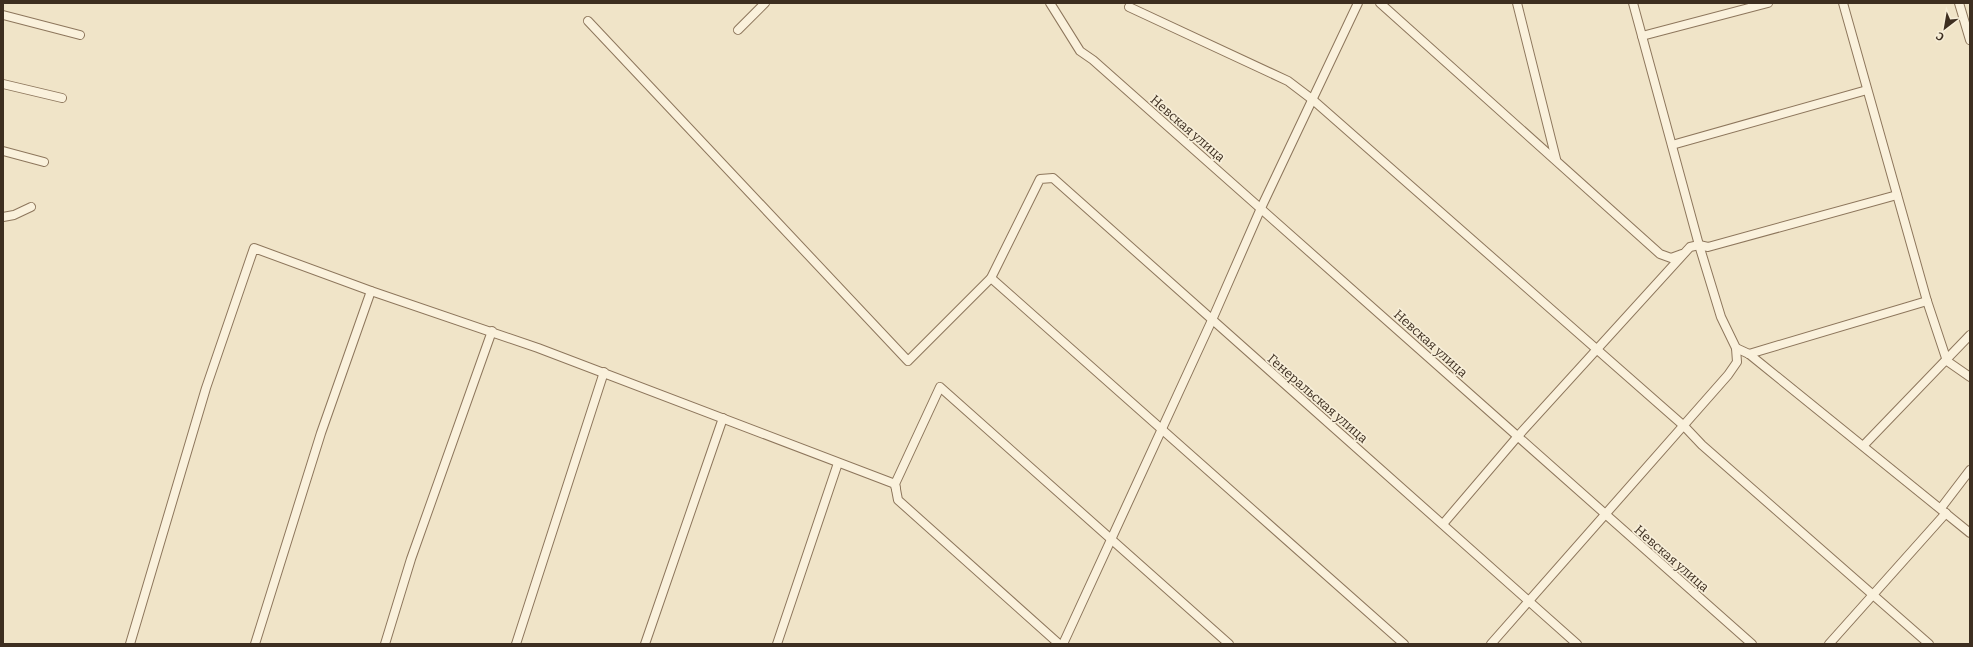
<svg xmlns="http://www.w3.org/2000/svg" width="1973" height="647" viewBox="0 0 1973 647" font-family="Bitter,serif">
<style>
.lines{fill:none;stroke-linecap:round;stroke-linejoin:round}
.street-casing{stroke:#8d765c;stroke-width:10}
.street{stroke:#faf1dc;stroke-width:8}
.labels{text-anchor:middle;stroke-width:3.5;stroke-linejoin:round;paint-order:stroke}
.street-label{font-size:13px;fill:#3d2e20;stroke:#f7eed8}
</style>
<rect width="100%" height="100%" fill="#f0e4c8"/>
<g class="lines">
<!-- street casing -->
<g class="street-casing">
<g id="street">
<polyline points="1050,3 1080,51 1093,60 1752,644"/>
<polyline points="1380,3 1660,254 1671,258 1682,254"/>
<polyline points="1517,3 1556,159"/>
<polyline points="1633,3 1699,245 1721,317 1736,348 1749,354 1970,533"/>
<polyline points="1843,3 1927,301 1947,361 1970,377"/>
<polyline points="1959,3 1970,40"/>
<polyline points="1129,7 1288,81 1313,100 1684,426 1702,445 1929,644"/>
<polyline points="3,15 80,35"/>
<polyline points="588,21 908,361 991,278 1040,179 1053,178 1577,644"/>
<polyline points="738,30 765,3"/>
<polyline points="1642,36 1768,3"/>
<polyline points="3,84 62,98"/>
<polyline points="1672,145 1867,90"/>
<polyline points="3,151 44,162"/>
<polyline points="3,217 14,215 31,207"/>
<polyline points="991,278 1404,644"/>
<polyline points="1749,354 1927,301"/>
<polyline points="1864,445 1970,335"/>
<polyline points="896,489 895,484 940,387 1229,644"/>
<polyline points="1941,508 1970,470"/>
<polyline points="1443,524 1518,436 1690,247 1699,245 1708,247 1897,195"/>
<polyline points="130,644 206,388 254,248 371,291 538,348 895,484 898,500 1059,644"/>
<polyline points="255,644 321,433 371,291"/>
<polyline points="385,644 411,559 492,331"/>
<polyline points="516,644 604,372"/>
<polyline points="645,644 723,418"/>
<polyline points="777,644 838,463"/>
<polyline points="1063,644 1212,320 1261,208 1358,3"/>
<polyline points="1491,644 1728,375 1737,362 1736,348"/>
<polyline points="1829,644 1946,513"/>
</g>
</g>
<!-- street -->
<use href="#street" class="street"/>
</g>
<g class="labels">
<!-- street labels -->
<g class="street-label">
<text transform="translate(1188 128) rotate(41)" y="5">Невская улица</text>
<text transform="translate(1431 343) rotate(42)" y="5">Невская улица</text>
<text transform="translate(1318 398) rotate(41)" y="5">Генеральская улица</text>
<text transform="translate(1672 558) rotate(41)" y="5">Невская улица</text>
</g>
</g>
<!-- border -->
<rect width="1973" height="647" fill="none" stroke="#3d2e20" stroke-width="8"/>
<!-- north arrow -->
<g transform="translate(1945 28) rotate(211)" stroke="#f7eed8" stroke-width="3" paint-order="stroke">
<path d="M0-3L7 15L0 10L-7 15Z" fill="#3d2e20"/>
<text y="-6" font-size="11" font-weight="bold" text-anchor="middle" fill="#3d2e20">С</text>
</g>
</svg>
